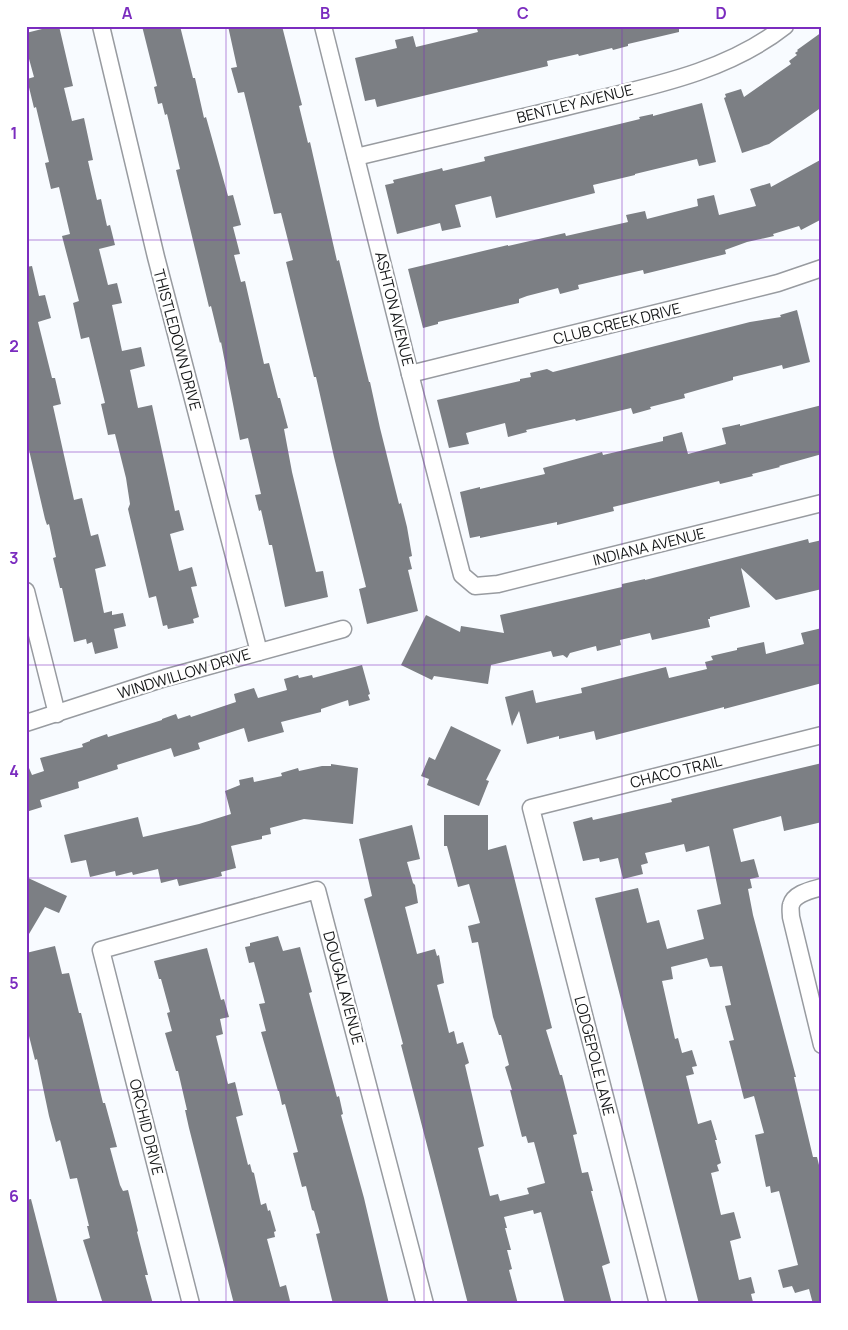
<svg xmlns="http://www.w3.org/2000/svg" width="848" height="1330" viewBox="0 0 848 1330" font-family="Manrope,sans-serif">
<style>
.building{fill:#7c7f84}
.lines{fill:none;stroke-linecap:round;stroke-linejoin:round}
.street-casing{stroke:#989ba0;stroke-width:19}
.street{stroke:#fff;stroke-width:16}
.grid{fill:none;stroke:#7b2cbf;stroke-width:1;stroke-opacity:0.55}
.labels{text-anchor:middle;stroke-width:4.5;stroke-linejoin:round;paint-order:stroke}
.street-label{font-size:15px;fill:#151718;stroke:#fff}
.neatline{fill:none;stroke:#7b2cbf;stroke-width:2}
.grid-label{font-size:16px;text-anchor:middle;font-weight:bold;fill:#7b2cbf}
</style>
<rect width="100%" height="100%" fill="#f8fbff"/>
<!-- building -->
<g class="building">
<polygon points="54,26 59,26 73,86 64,88 72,121 84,118 93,160 88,161 97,200 101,199 107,226 110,225 115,245 99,249 108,285 117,283 122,303 112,305 122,351 141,347 145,366 130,370 138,408 152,405 175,511 179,510 184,530 170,534 179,571 192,567 197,586 191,587 199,617 193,619 194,623 168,629 167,625 163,626 156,596 149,598 128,509 130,504 126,478 115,434 108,435 101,404 105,403 89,337 81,339 73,303 79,301 62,236 70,234 59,187 51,189 45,163 49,162 36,107 34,108 27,79 34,77 26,48 26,33"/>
<polygon points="142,26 180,26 193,78 195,78 204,118 206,117 228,196 233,195 241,225 233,227 240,254 234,255 241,282 245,281 264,364 269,363 278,398 280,398 288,428 284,429 292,472 316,572 323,571 328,597 285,607 272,545 269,545 261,510 259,511 255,495 261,494 248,438 240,440 221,342 220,343 211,306 209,307 176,170 180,169 167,114 165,115 162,103 158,104 154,87 157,86"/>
<polygon points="228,26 282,26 302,105 299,106 308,143 310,142 337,261 339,260 369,382 370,382 380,428 399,504 401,503 407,527 412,556 409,557 412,569 408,570 418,611 367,624 359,589 366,587 334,457 316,377 314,377 286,262 293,260 281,213 274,214 244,92 238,93 231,68 237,67"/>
<polygon points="476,26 679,26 679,32 628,44 628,46 613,50 612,48 579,56 578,54 547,61 548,66 377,107 375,99 365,101 355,58 397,48 395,40 413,36 416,47 478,32"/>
<polygon points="822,32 822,107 769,144 742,153 724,98 726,97 725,94 741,89 744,97 791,64 789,61 797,55 795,53 798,51 797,50"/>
<polygon points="702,103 716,162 699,166 697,159 635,174 635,175 593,185 595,193 496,218 491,196 455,205 461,227 442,231 440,223 397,234 385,185 394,183 393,180 439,169 442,168 443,171 485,161 484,157 640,119 639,117 653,114 653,116"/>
<polygon points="822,159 822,219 801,230 799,226 773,234 774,236 747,242 725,250 726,254 644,274 643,270 612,277 578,285 579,289 560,294 558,288 527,296 519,299 519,303 438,322 438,324 423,328 408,269 508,245 508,246 565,233 566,236 628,222 626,215 645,211 647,219 698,206 697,199 714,195 719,215 756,206 750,189 770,183 771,187"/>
<polygon points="32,266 39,296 45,295 51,318 38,322 52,378 55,378 61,404 53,406 74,500 82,498 91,536 98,534 106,566 95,569 104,613 112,611 112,615 123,613 126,626 114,629 118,648 95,654 92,642 87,644 86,639 74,642 62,588 60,588 53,558 56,557 49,524 47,525 45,519 26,437 26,267"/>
<polygon points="797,310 810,362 783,369 782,365 733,377 733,380 684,394 685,398 650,407 651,409 633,414 631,408 576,421 575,419 526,430 527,432 508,437 505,423 466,433 469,444 449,448 437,400 520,381 520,379 531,377 530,373 547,369 553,372 750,322 781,317 780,315"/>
<polygon points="822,405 822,454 779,466 780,467 752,474 753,476 720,484 719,481 613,507 614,511 557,525 557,522 480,538 480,536 470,538 460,492 480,487 480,489 545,474 543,468 602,452 603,455 663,441 663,437 682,432 688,454 726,444 722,428 740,424 740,426"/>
<polygon points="808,539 809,543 822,540 822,589 776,600 741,568 750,607 710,617 710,619 708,619 710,627 652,640 650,633 620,640 621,645 597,651 596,646 570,653 567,658 563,655 553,657 551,651 491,665 488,684 434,676 432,680 401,665 426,615 460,632 461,626 504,633 500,615 622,587 622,584 645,579 645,580"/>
<polygon points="822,628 822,683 724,709 724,707 596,740 594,731 559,739 559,736 527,744 519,711 512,726 505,697 533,690 536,703 582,693 581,688 666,667 669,678 707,669 705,662 713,660 711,656 737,650 737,648 764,642 766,654 804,644 801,633"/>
<polygon points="362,665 370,694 368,695 370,700 349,706 348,700 321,709 321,712 281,722 284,732 248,742 244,728 198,743 200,749 174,757 171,748 117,765 118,769 78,782 79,788 40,800 42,807 26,812 26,769 29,768 32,775 44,771 40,758 83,747 82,744 90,741 90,740 107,734 108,737 162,720 162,719 176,714 178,719 190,715 191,717 236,702 234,694 254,688 258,698 287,690 284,679 298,675 299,678 312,675 313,678"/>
<polygon points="451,726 501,750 486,780 489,781 479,806 427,785 429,779 421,776 429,757 435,760"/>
<polygon points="822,763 822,822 784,831 781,816 733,829 741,862 754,859 759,877 750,879 752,888 748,889 753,915 792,1062 796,1077 794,1077 813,1157 817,1157 822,1177 822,1304 813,1304 809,1289 795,1293 792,1286 783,1288 778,1270 798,1265 779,1191 771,1193 770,1186 766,1187 755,1135 764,1133 754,1096 744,1099 733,1056 729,1041 734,1040 725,1006 731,1005 722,966 710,967 707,958 671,967 673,979 662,981 675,1039 678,1038 682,1053 692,1050 697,1066 692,1067 694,1074 686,1076 698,1124 711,1120 717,1140 715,1140 721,1163 717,1165 719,1171 711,1173 721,1215 734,1212 741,1238 730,1241 739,1280 751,1277 755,1293 751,1294 753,1302 744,1304 699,1304 595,898 638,888 647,923 659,920 667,949 704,939 697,910 721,904 709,846 686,852 684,844 645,853 648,863 641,865 643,874 623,879 618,858 600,862 599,858 583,861 573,822 592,817 593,820 672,802 671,799"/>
<polygon points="331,764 358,768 353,824 304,819 270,828 271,834 262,836 262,839 231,846 236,868 221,872 222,876 179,886 177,879 161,883 158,869 133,875 132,872 116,876 115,871 90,877 86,860 71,863 64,835 138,817 143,837 199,824 231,814 225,791 240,785 239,780 253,777 254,782 282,776 281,773 298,768 299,771 322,766 331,766"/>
<polygon points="444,815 488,815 488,850 506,845 552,1028 546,1030 560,1075 562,1075 577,1134 573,1135 582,1173 588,1172 593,1191 591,1191 610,1263 602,1266 612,1304 565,1304 541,1212 534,1214 533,1210 504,1217 507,1228 505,1228 511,1250 507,1250 512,1269 509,1270 518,1304 487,1304 486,1301 468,1304 406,1064 401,1045 403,1044 364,899 372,896 359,839 412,825 420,859 407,862 413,883 415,885 418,903 405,907 417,954 435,949 437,956 439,955 444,983 437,985 449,1033 454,1031 457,1044 463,1042 469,1063 465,1065 484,1146 478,1148 490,1196 498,1194 500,1201 529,1194 527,1188 545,1183 534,1142 528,1143 526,1136 522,1137 510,1090 512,1090 505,1067 509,1065 501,1035 499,1035 493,1017 478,942 472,943 468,926 480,923 469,884 458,887 447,846 444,846"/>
<polygon points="26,877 67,896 59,913 45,907 26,939"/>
<polygon points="278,936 283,951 300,947 312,992 309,993 337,1097 339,1096 343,1114 341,1115 364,1198 389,1304 333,1304 316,1234 320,1233 314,1211 312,1210 306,1186 302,1187 293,1153 298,1152 285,1104 282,1105 279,1091 278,1091 261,1032 266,1031 259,1004 265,1003 254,962 249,963 245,947 250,946 250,943"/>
<polygon points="55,946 62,974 69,973 79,1013 81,1013 103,1103 105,1103 117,1147 110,1148 120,1185 123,1191 128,1190 138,1231 137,1232 148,1275 145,1275 153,1304 103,1304 83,1240 90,1238 87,1226 89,1226 77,1178 70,1179 60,1140 56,1142 49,1116 37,1059 35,1060 26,1024 26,953"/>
<polygon points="207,948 221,1000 224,999 229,1017 220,1019 223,1034 216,1036 228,1084 235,1082 243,1115 236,1117 248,1165 250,1164 252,1172 254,1173 261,1205 266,1203 268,1211 270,1210 276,1231 274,1232 275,1237 267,1239 280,1287 286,1285 290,1301 286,1302 287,1304 234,1304 189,1128 185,1110 187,1110 178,1071 176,1071 165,1033 172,1031 167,1013 170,1012 161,979 159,979 154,961"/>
<polygon points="31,1199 58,1304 26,1304 26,1200"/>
</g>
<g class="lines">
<!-- street casing -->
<g class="street-casing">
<g id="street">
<polyline points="101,26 156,257 259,652"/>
<polyline points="323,26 410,374 462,575 475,586 498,584 822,503"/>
<path d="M356 157C426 140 496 123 566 107 641 88 723 75 785 26"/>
<polyline points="410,374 778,283 822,268"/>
<polyline points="26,591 57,714"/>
<polyline points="26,723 165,678 343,629"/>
<path d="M822 887C812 890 794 893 791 905 790 908 791 914 791 917L822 1045"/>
<polyline points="191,1304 101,950 317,890 425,1304"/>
<polyline points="658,1304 531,808 822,735"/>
</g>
</g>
<!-- street -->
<use href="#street" class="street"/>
</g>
<!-- grid -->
<path class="grid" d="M226 26V1304M424 26V1304M622 26V1304M26 240H822M26 452H822M26 665H822M26 878H822M26 1090H822"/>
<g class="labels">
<!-- street labels -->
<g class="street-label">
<text transform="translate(575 104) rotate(-14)" y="5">BENTLEY AVENUE</text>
<text transform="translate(394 309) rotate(76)" y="5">ASHTON AVENUE</text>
<text transform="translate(617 324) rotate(-14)" y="5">CLUB CREEK DRIVE</text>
<text transform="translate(177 340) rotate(75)" y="5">THISTLEDOWN DRIVE</text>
<text transform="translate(649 547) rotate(-14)" y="5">INDIANA AVENUE</text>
<text transform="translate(184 674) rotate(-17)" y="5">WINDWILLOW DRIVE</text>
<text transform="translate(676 772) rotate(-14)" y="5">CHACO TRAIL</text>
<text transform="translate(343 988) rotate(75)" y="5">DOUGAL AVENUE</text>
<text transform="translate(594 1056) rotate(76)" y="5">LODGEPOLE LANE</text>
<text transform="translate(146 1127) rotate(76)" y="5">ORCHID DRIVE</text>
</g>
</g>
<!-- border -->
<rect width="848" height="1330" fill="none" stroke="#ffffff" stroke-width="55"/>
<rect x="28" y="28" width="792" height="1274" class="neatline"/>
<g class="grid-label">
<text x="127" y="19">A</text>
<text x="325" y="19">B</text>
<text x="523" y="19">C</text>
<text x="721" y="19">D</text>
<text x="14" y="139">1</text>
<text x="14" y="352">2</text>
<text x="14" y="564">3</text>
<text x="14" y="777">4</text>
<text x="14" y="989">5</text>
<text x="14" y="1202">6</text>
</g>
</svg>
